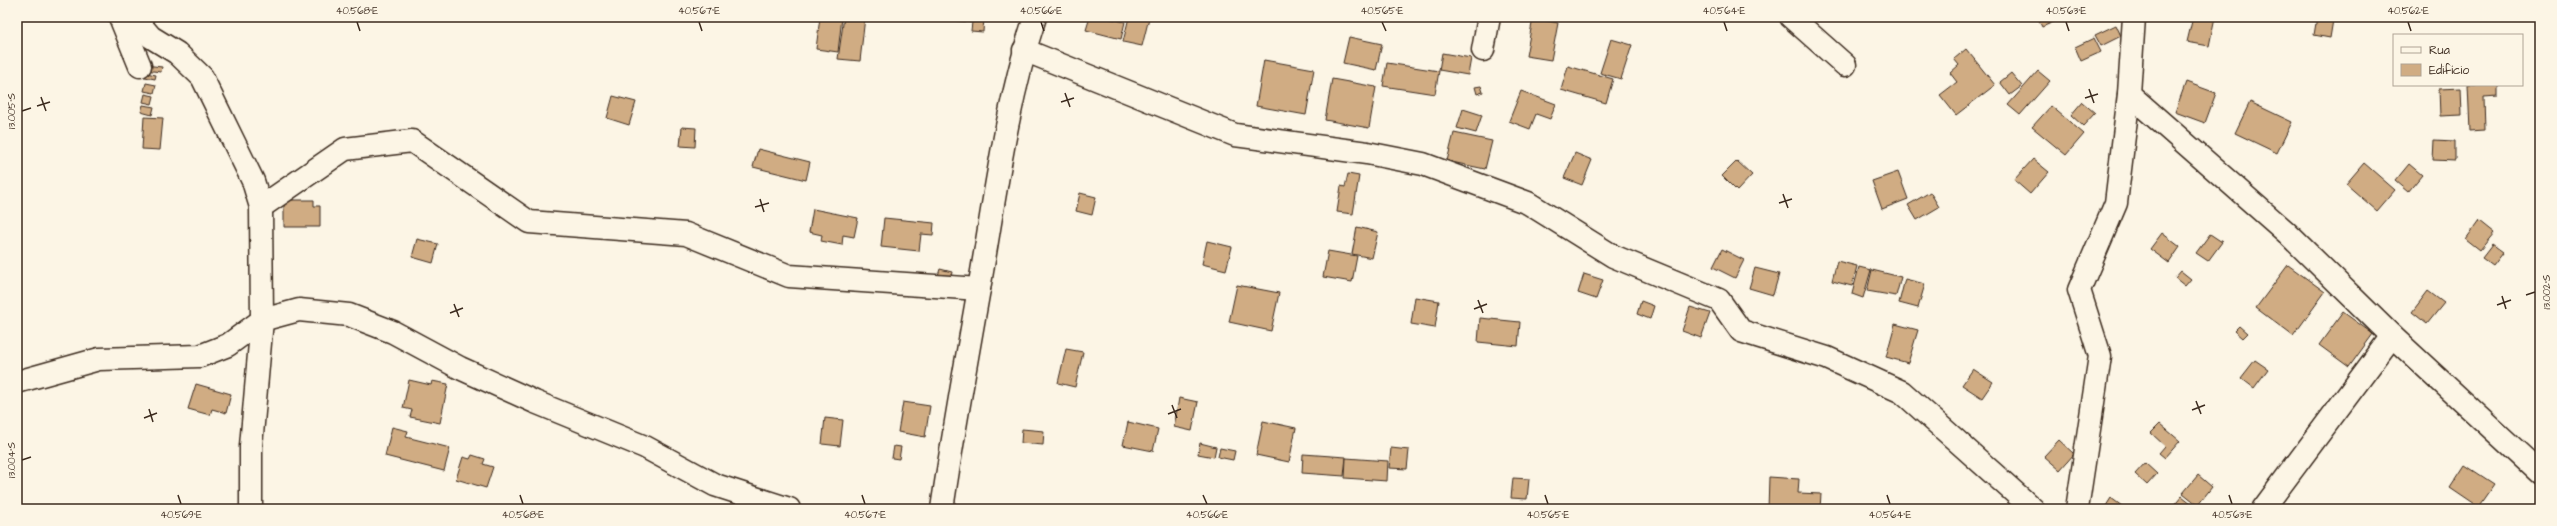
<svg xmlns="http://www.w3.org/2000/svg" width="2557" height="526" viewBox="0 0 2557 526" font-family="'Architects Daughter',sans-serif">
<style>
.building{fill:#d0ac83;stroke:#3b2a1e}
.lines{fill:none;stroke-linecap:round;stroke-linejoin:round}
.minor-casing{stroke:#3b2a1e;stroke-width:25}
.tertiary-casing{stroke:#3b2a1e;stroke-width:25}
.minor{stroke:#fcf5e5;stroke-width:22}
.tertiary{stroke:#fcf5e5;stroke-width:22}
.ticks{fill:none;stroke:#3b2a1e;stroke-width:1.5}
.neatline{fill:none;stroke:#3b2a1e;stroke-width:1.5}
.ticks-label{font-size:10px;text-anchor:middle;fill:#3b2a1e}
</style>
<rect width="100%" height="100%" fill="#fcf5e5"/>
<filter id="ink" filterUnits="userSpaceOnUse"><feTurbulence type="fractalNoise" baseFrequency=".025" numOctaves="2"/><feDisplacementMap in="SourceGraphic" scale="8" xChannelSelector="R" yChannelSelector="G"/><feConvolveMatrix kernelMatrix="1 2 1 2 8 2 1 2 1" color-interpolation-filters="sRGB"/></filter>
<g filter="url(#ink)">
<!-- building -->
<g class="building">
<polygon points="820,17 842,17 838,52 816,49"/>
<polygon points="844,17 865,17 860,61 838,59"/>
<polygon points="940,17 984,17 983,32 971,31 972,22 939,19"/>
<polygon points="1090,17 1103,17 1125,22 1121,39 1086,30"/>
<polygon points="1129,17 1149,18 1142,46 1123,42"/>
<polygon points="2037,17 2057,17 2058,20 2042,27"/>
<polygon points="2193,17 2215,17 2209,46 2187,42"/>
<polygon points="2317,17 2333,20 2330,38 2314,35"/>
<polygon points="1533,18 1558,23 1551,60 1526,56"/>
<polygon points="2116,25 2121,36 2101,46 2095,35"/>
<polygon points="1349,37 1382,44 1376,70 1343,63"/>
<polygon points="2094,38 2101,52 2081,61 2075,47"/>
<polygon points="1611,39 1632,45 1621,79 1600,73"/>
<polygon points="1966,49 1995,85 1956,115 1940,95 1957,82 1950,73 1959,65 1954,59"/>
<polygon points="1442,53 1471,58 1468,75 1439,70"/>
<polygon points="1264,60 1314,69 1306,115 1256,106"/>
<polygon points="1387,63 1439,71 1435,94 1383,86"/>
<polygon points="145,65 162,67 161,72 145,70"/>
<polygon points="1568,66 1613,79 1606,103 1561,90"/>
<polygon points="2038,71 2050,81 2020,115 2008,105"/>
<polygon points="146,73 156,75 155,79 145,77"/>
<polygon points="2011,73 2022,86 2010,95 2000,82"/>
<polygon points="1332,79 1376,87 1369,128 1325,120"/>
<polygon points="2186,82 2216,93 2205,123 2175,112"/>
<polygon points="146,83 156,85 154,93 144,91"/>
<polygon points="2468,85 2498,85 2498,96 2484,97 2485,130 2470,131"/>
<polygon points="1481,86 1483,92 1477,94 1475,87"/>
<polygon points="2461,88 2462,115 2440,116 2439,89"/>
<polygon points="1521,91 1556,104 1550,119 1536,114 1530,129 1509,121"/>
<polygon points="145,94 154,96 152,104 143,102"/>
<polygon points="613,96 636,102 629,125 607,118"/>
<polygon points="2082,102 2095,113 2083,126 2071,115"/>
<polygon points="2250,102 2292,122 2277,153 2235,133"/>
<polygon points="143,105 154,107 152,115 141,112"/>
<polygon points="2051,106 2084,134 2066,155 2032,127"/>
<polygon points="1463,109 1482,115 1476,133 1457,128"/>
<polygon points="144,117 163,118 160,150 142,149"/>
<polygon points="682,127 696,128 695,147 680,146"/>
<polygon points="1454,133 1492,141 1485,169 1447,161"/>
<polygon points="2434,140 2455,141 2455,161 2433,160"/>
<polygon points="758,149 810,162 806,180 753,167"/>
<polygon points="1575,153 1592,160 1582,185 1564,178"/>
<polygon points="2033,159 2049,172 2030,194 2014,180"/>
<polygon points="1737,161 1752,175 1737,191 1722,176"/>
<polygon points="2364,163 2395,190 2377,211 2346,184"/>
<polygon points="2409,164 2422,175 2408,192 2395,181"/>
<polygon points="1898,172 1908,199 1882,209 1872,181"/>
<polygon points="1348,174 1359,176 1353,214 1337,212 1341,186 1345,187"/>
<polygon points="1930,192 1939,207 1917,220 1908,205"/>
<polygon points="1080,193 1096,197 1092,215 1076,211"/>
<polygon points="284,200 314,200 314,206 320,206 320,227 284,227"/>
<polygon points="813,209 858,218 854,237 843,235 842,245 821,241 822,235 809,232"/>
<polygon points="884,218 934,223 933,235 921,234 919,251 881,247"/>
<polygon points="2479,221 2494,233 2480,250 2466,239"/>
<polygon points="1357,227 1378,232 1372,258 1352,254"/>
<polygon points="2162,233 2180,247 2169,263 2150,249"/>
<polygon points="2210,234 2222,242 2208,261 2196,253"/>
<polygon points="417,239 438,244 433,263 412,257"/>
<polygon points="1207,241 1232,247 1226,270 1202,264"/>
<polygon points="2492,245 2503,253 2493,266 2482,258"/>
<polygon points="1722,249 1744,260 1735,278 1713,267"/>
<polygon points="1328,251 1357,256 1352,282 1323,277"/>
<polygon points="1837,261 1857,266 1852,286 1832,281"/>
<polygon points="2288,265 2325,292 2293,336 2256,308"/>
<polygon points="1859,267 1871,270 1863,298 1852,294"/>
<polygon points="1755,268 1779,274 1773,295 1749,288"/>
<polygon points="940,269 952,272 949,285 936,282"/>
<polygon points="1872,270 1901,277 1896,296 1867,291"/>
<polygon points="2181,271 2191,279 2185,286 2175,278"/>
<polygon points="1584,274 1603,280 1596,299 1578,293"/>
<polygon points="1905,279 1925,284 1918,308 1899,303"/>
<polygon points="1237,285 1279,293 1271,331 1229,322"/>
<polygon points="2428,291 2444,303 2427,324 2412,312"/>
<polygon points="1415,297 1439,301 1435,328 1411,324"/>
<polygon points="1641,301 1654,306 1650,319 1637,314"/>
<polygon points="1690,307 1710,313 1701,338 1682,331"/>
<polygon points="2343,312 2373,334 2349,367 2319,345"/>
<polygon points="1480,318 1520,322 1518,346 1478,342"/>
<polygon points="1895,324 1918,330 1908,363 1886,357"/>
<polygon points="2239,326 2247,333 2242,338 2234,331"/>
<polygon points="1066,349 1083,352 1075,387 1058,383"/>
<polygon points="2255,360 2268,369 2254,388 2241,378"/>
<polygon points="1973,369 1993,382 1982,398 1962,385"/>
<polygon points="409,380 431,385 432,381 448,384 440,423 410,417 412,410 403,408"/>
<polygon points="196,384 231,394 226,413 212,409 210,415 188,409"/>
<polygon points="1179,398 1198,402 1192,431 1174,427"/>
<polygon points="903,402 930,406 925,437 898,432"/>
<polygon points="825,418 843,420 840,446 822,444"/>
<polygon points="1263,421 1296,428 1289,462 1256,455"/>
<polygon points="1128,422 1158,429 1153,451 1123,445"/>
<polygon points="2160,424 2180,441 2165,458 2159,453 2165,446 2151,433"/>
<polygon points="392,427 408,431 406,437 450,448 444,471 385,456"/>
<polygon points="1022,429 1044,431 1043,445 1021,443"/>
<polygon points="2059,440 2074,454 2060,470 2044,456"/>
<polygon points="1200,443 1216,447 1214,457 1198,454"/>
<polygon points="894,446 901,447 899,459 892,458"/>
<polygon points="1220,448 1235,451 1233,460 1218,457"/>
<polygon points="1391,448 1409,450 1407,469 1389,468"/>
<polygon points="1303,454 1346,457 1344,476 1302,473"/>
<polygon points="472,455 485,459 483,464 493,467 486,488 456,479 463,457 470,459"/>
<polygon points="1346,458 1388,461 1387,481 1345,478"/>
<polygon points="2145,463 2157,474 2147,485 2135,474"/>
<polygon points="2465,465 2494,484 2478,507 2450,488"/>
<polygon points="2198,475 2212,487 2198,505 2183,493"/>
<polygon points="1769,477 1799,479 1798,493 1821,494 1820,509 1768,509"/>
<polygon points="1513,478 1529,479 1527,499 1511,498"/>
<polygon points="2182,496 2196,507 2195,509 2172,508"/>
<polygon points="2111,498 2126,509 2104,509"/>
<polygon points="1490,506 1515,508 1515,509 1490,509"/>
</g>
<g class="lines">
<!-- minor casing -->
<g class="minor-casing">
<g id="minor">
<polyline points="120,17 140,66"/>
<polyline points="134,17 151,37 177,53 202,77 253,181 261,207 262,320 251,446 251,509"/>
<polyline points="1791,17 1845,65"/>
<polyline points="1024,50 1235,135 1367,153 1423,164 1528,203 1613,256 1719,300 1741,331 1827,358 1902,392 2033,509"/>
<polyline points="1483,50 1489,17"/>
<polyline points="2129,94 2286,232 2392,336 2540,473"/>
<polyline points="261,207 345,149 412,141 529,222 686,234 789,276 979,289"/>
<polyline points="17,382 99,359 200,356 228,345 262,320 299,310 349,315 393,332 460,368 535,402 645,447 715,485 789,509"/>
<polyline points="2077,509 2100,356 2079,290 2116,203 2129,94 2134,17"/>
<polyline points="2263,509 2392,336"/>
</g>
</g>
<!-- tertiary casing -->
<g class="tertiary-casing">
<path id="tertiary" d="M942 509C953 435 966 362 979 289 995 197 1006 106 1035 17"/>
</g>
<!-- minor -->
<use href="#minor" class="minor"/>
<!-- tertiary -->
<use href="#tertiary" class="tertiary"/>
</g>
</g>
<!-- ticks -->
<path class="ticks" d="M357 22 360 31M699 22 702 31M1041 22 1044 31M1382 22 1386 31M1724 22 1727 31M2066 22 2069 31M2408 22 2411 31M2089 89 2094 103M1065 93 1070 107M41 97 46 111M2085 98 2098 94M1061 102 1074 98M37 106 50 102M22 111 31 108M1783 194 1788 208M760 199 764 212M1779 203 1792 199M755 207 769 203M2526 295 2535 292M2502 296 2506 309M1478 300 1483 313M454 304 459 317M2497 305 2511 300M1474 309 1487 304M450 313 463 308M2196 401 2201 414M1172 405 1177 418M149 409 153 422M2192 410 2205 405M1168 414 1181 409M144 418 157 413M22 460 31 457M178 495 181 504M520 495 523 504M862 495 865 504M1203 495 1207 504M1545 495 1548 504M1887 495 1890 504M2229 495 2232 504"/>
<!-- margin -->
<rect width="2557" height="526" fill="none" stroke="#fcf5e5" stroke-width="44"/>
<!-- legend -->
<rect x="2393" y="34" width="130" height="52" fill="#fcf5e5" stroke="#afa495"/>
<rect x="2401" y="47" width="20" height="6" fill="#fcf5e5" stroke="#afa495"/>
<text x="2429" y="54" font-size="12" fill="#3b2a1e">Rua</text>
<rect x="2401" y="64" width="20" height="12" fill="#d0ac83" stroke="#afa495"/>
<text x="2429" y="74" font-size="12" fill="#3b2a1e">Edifício</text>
<rect x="22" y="22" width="2513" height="482" class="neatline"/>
<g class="ticks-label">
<text x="357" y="14">40.568°E</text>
<text x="699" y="14">40.567°E</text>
<text x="1041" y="14">40.566°E</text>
<text x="1382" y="14">40.565°E</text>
<text x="1724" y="14">40.564°E</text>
<text x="2066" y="14">40.563°E</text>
<text x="2408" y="14">40.562°E</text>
<text transform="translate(11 111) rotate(-90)" y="4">13.005°S</text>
<text transform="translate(2546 292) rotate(-90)" y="4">13.002°S</text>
<text transform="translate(11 460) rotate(-90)" y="4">13.004°S</text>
<text x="181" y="518">40.569°E</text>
<text x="523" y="518">40.568°E</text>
<text x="865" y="518">40.567°E</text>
<text x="1207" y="518">40.566°E</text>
<text x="1548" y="518">40.565°E</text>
<text x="1890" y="518">40.564°E</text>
<text x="2232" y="518">40.563°E</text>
</g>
</svg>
